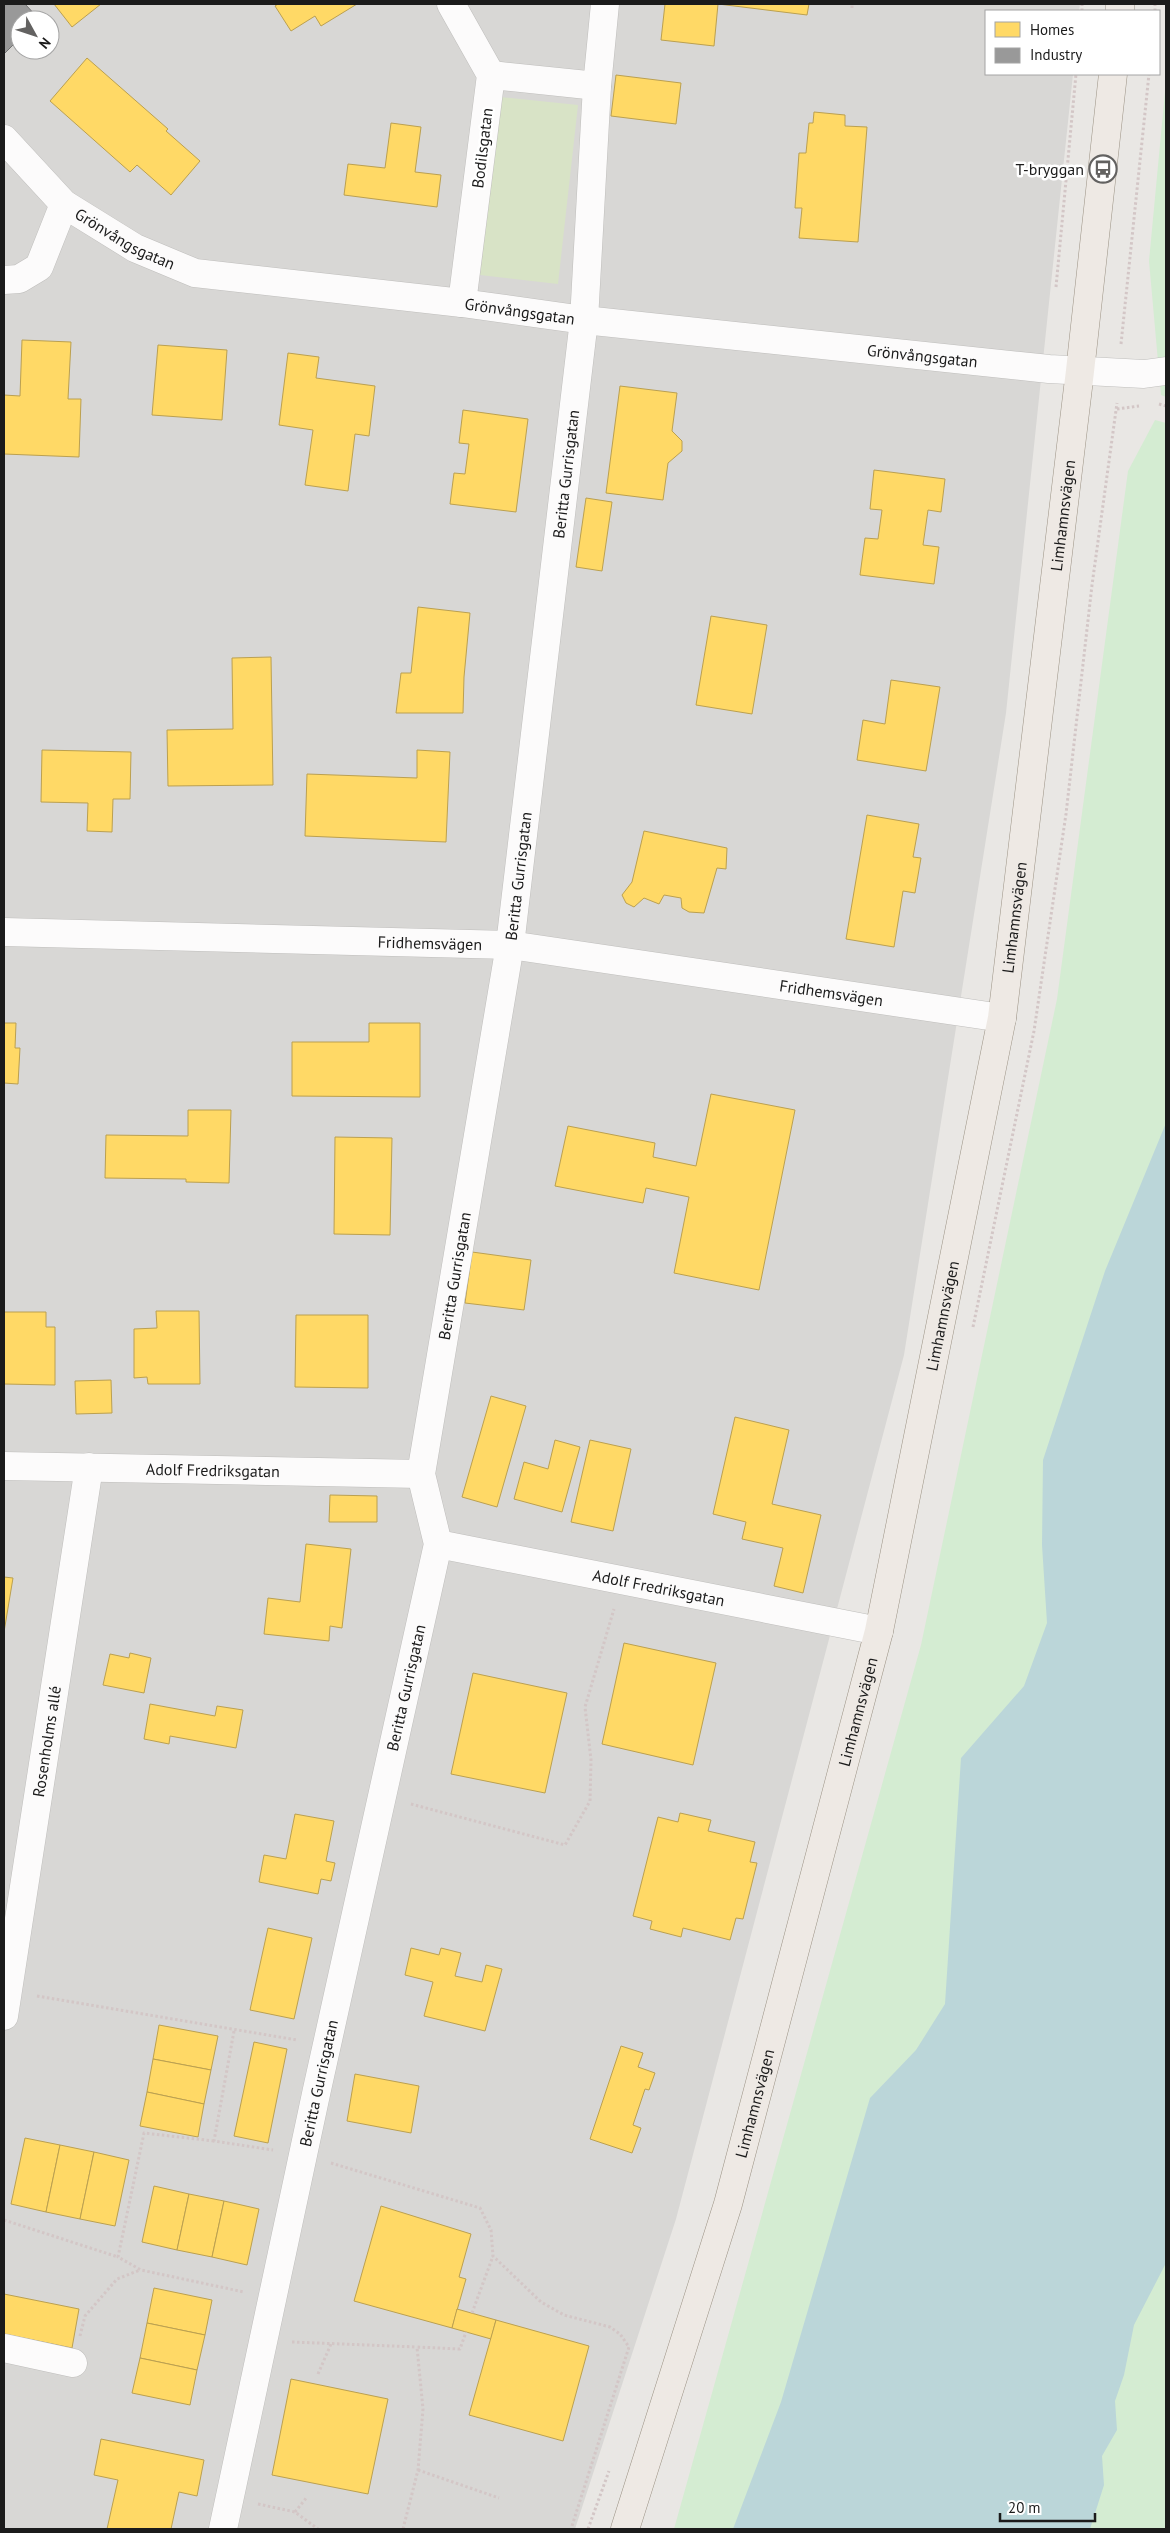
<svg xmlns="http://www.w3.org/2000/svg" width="1170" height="2533" viewBox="0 0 1170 2533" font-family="'PT Sans',sans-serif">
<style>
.residential{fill:#d8d7d5;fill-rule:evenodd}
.grass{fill:#d8e3c6}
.park{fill:#d4ecd2}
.water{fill:#bbd6d9}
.homes{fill:#ffd966;stroke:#bba050}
.industry{fill:#999;stroke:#737373}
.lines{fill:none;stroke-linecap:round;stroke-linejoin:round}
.minor-casing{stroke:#bfbebc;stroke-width:29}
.major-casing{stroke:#9b9284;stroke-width:29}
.path{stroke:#d3c6c6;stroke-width:3;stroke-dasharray:2.5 2.5;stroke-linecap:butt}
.minor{stroke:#fcfbfb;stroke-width:28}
.major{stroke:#eee9e4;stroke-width:28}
.labels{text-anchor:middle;stroke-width:5;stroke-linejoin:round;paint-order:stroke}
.street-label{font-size:16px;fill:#1b1b1b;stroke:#fff}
.poi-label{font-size:16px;fill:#1b1b1b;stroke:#fff;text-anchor:end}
</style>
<rect width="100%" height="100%" fill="#e9e7e4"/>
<!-- residential -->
<path class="residential" d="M4 4H1080L1079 11H986V74H1073L1006 713 904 1355 676 2219 575 2529H4ZM20 20H50V50H20Z"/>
<!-- grass -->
<polygon class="grass" points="500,97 578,105 558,284 480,275"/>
<!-- park -->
<g class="park">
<polygon points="1166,81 1166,397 1161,395 1149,261"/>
<polygon points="1155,420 1166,423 1166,2529 674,2529 921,1645 1057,999 1128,471"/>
</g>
<!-- water -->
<polygon class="water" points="1166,1123 1166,2263 1134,2325 1124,2375 1115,2401 1117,2430 1102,2456 1104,2485 1090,2529 733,2529 781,2402 870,2098 916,2050 945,2004 961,1758 1024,1686 1047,1623 1042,1545 1043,1460 1105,1271"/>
<!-- homes -->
<g class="homes">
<polygon points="54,4 101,4 72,27"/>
<polygon points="278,4 357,4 321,26 315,16 291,31 275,6"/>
<polygon points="665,4 809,4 807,15 718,4 714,46 661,40"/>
<polygon points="87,58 168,129 166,131 200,161 171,195 137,165 130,172 50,101"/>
<polygon points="616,75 681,83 676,124 611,116"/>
<polygon points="814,112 845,115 845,126 867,127 858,242 799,238 802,208 795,208 799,153 806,153 809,123 813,123"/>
<polygon points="391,123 421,127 415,172 441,175 437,207 344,195 348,164 385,168"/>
<polygon points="22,340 71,342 68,399 81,399 79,457 4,454 4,395 20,396"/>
<polygon points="158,345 227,350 222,420 152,415"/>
<polygon points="288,353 319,357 316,378 375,386 369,436 355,434 348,491 305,485 313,430 279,425"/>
<polygon points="620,386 677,393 672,431 682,441 682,451 668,463 663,500 606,493"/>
<polygon points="463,410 528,419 516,512 450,504 454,473 465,474 469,444 459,443"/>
<polygon points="874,470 945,479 941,512 928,510 923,545 939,547 934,584 860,575 865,538 878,539 882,510 870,509"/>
<polygon points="586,498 612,502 602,571 576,567"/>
<polygon points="418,607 470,613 464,677 463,713 396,713 401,673 411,673"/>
<polygon points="711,616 767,625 752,714 696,705"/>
<polygon points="271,657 273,785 168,786 167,730 233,729 232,658"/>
<polygon points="891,680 940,687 926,771 857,760 863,720 885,724"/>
<polygon points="42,750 131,752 130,799 113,799 112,832 87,831 88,803 41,802"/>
<polygon points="417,750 450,752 446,842 305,836 307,774 417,778"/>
<polygon points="867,815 919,824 913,857 921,858 915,893 903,891 894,947 846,939"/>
<polygon points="644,831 727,848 726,869 717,868 704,913 689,912 682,908 681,898 664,895 659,904 644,898 634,907 626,903 622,895 632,882"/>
<polygon points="4,1023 16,1023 15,1048 20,1048 18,1084 4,1083"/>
<polygon points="369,1023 420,1023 420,1097 292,1096 292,1042 369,1042"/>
<polygon points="711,1094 795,1110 759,1290 674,1273 689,1197 646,1188 643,1203 555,1186 568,1126 655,1143 653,1157 696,1166"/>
<polygon points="188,1110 231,1110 229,1183 186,1182 186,1179 105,1178 106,1135 188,1136"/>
<polygon points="335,1137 392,1138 390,1235 334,1234"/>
<polygon points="472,1252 531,1260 524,1310 465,1303"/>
<polygon points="156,1311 199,1311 200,1384 148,1384 147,1377 134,1378 134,1329 157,1328"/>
<polygon points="4,1312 46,1312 46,1327 55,1327 55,1385 4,1384"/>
<polygon points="296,1315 368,1315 368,1388 295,1387"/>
<polygon points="111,1380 112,1413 76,1414 75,1381"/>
<polygon points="491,1396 526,1406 497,1507 462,1497"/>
<polygon points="735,1417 789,1430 772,1504 821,1515 803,1593 774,1586 783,1548 742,1539 746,1522 713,1514"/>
<polygon points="555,1440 580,1447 562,1512 514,1499 524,1462 548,1469"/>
<polygon points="590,1440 631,1449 613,1531 571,1522"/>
<polygon points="330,1495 377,1496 377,1522 329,1522"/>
<polygon points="306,1544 351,1549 342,1628 330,1626 329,1641 264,1634 268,1598 300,1602"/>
<polygon points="4,1577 13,1578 4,1632"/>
<polygon points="624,1643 716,1663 693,1765 602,1744"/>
<polygon points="130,1653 151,1658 144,1693 103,1685 110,1654 129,1658"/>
<polygon points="473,1673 567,1693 545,1793 451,1774"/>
<polygon points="150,1704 215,1716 217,1706 243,1710 236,1748 170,1736 169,1744 144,1739"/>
<polygon points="680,1813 711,1820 708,1831 755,1842 750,1862 757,1863 743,1919 736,1918 730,1940 683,1928 681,1937 650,1929 652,1921 633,1916 658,1817 678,1822"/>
<polygon points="295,1814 334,1821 326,1861 335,1863 331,1881 321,1879 318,1894 259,1882 264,1855 286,1859"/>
<polygon points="268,1928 312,1938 294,2019 250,2010"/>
<polygon points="411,1948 439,1955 441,1948 461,1953 455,1976 482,1982 486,1965 502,1969 485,2031 424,2016 433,1982 405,1975"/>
<polygon points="159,2025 218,2036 211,2070 153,2059"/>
<polygon points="254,2042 287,2049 268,2143 234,2136"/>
<polygon points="621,2046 643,2053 638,2067 655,2073 649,2090 645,2089 633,2125 641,2128 632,2153 590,2139"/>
<polygon points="153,2059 211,2070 204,2104 147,2092"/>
<polygon points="355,2074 419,2086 411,2133 347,2121"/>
<polygon points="147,2092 204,2104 198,2137 140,2126"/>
<polygon points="25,2138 60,2145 46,2212 11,2204"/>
<polygon points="60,2145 94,2152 80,2219 46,2212"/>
<polygon points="94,2152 129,2160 115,2226 80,2219"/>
<polygon points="154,2186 189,2194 177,2250 142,2242"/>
<polygon points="189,2194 224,2201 212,2257 177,2250"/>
<polygon points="224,2201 259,2209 247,2265 212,2257"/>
<polygon points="381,2206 471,2234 459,2277 466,2279 452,2328 354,2301"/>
<polygon points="154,2288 212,2300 205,2335 147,2323"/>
<polygon points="4,2294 79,2309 72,2348 4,2334"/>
<polygon points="457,2309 496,2320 491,2339 452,2328"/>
<polygon points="496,2320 589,2346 563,2441 469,2415"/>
<polygon points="147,2323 205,2335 197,2370 140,2358"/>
<polygon points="140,2358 197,2370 190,2405 132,2393"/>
<polygon points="291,2379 388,2399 368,2494 272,2475"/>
<polygon points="101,2439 204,2460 197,2496 179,2492 171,2529 107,2529 118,2480 94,2475"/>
</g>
<!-- industry -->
<polygon class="industry" points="4,4 25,4 39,19 20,20 20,38 4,54"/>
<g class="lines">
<!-- minor casing -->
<g class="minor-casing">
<g id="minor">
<polyline points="451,4 491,75 462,303"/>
<polyline points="491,75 597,86"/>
<path id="s1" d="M4 139 64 204 135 248 195 273 462 303 584 320 1049 369 1144 374 1166 371"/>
<polyline points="4,280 19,279 39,267 64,204"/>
<path id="s2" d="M4 932 510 945 1002 1018"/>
<path id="s3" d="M4 1466 421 1474"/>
<path id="s4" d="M438 1544 879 1631"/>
<path id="s5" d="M4 2016 89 1467"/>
<polyline points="4,2348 73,2363"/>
<path id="s6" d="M223 2529C292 2200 364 1872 438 1544L421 1474 510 945 584 320 597 86 605 4"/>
</g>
</g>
<!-- major casing -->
<g class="major-casing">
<g id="major">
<polyline points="1120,11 1120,4"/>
<path id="s7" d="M625 2529 728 2204 879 1631 1002 1018 1080 371 1113 74"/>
</g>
</g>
<!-- path -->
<g class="path">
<polyline points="852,8 852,4"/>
<polyline points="1082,11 1082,4"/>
<polyline points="1155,11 1155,4"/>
<polyline points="1056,287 1076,74"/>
<polyline points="1121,344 1149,74"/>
<polyline points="1159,404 1166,406"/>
<polyline points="1117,409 1139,406"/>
<polyline points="973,1327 1034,1031 1066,814 1092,585 1117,403"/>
<polyline points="411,1804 565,1845 590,1801 591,1760 585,1707 614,1609"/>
<polyline points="37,1996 297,2040"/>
<polyline points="234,2031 214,2141 273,2150"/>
<polyline points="214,2141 144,2133 118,2257 141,2270 244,2292"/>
<polyline points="331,2163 480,2208 491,2230 493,2256 541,2302 564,2315 610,2327 620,2334 629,2347 571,2529"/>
<polyline points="4,2220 118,2257"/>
<polyline points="472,2313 493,2256"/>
<polyline points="80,2336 85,2316 117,2279 140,2270"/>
<polyline points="292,2342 417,2347"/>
<polyline points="318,2374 331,2344"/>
<polyline points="418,2470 499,2498"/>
<polyline points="258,2504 295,2512 318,2529"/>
<polyline points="295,2512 307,2497"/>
<polyline points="403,2529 418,2470 423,2409 417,2347 460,2349 466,2332"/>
<polyline points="588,2529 609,2471"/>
</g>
<!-- minor -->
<use href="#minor" class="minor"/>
<!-- major -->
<use href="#major" class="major"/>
</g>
<!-- icons -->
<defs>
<g id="bus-ring" transform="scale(1.4375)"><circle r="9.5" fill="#fff" stroke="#636261" stroke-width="1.5"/><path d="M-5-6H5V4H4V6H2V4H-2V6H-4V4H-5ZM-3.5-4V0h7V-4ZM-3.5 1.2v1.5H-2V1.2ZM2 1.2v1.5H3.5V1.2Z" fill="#636261"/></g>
</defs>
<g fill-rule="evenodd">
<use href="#bus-ring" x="1103" y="169"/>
</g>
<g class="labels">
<!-- street labels -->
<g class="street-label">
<text transform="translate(482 148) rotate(-83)" y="6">Bodilsgatan</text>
<text dy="6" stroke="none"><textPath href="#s1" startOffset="159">Grönvångsgatan</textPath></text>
<text dy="6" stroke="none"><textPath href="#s1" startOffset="564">Grönvångsgatan</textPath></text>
<text dy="6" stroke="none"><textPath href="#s1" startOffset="969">Grönvångsgatan</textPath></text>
<text dy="6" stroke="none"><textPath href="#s6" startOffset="2091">Beritta Gurrisgatan</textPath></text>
<text dy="6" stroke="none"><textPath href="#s7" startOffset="2065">Limhamnsvägen</textPath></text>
<text dy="6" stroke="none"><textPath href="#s6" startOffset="1686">Beritta Gurrisgatan</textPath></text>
<text dy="6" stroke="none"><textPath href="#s7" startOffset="1660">Limhamnsvägen</textPath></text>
<text dy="6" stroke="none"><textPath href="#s2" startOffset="426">Fridhemsvägen</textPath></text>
<text dy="6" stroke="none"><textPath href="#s2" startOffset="831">Fridhemsvägen</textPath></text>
<text dy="6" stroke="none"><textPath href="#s6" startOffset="1281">Beritta Gurrisgatan</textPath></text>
<text dy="6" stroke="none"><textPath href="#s7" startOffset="1255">Limhamnsvägen</textPath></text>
<text dy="6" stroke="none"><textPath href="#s3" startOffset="209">Adolf Fredriksgatan</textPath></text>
<text dy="6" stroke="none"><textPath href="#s4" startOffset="225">Adolf Fredriksgatan</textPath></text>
<text dy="6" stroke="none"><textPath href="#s6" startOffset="861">Beritta Gurrisgatan</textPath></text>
<text dy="6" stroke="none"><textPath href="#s7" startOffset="850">Limhamnsvägen</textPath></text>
<text dy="6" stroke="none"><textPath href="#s5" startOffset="278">Rosenholms allé</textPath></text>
<text dy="6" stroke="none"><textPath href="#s6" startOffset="456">Beritta Gurrisgatan</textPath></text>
<text dy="6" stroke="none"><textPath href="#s7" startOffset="445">Limhamnsvägen</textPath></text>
</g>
<!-- poi labels -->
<g class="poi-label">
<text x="1084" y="175">T-bryggan</text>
</g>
</g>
<!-- border -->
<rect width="1170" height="2533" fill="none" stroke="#1b1b1b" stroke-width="10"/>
<!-- legend -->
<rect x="985" y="10" width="175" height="65" fill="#ffffff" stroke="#a4a4a4"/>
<rect x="995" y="22" width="25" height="15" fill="#ffd966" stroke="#a4a4a4"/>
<text x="1030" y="35" font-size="15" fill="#1b1b1b">Homes</text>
<rect x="995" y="48" width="25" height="15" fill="#999999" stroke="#a4a4a4"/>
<text x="1030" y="60" font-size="15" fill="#1b1b1b">Industry</text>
<!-- north arrow -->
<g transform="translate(35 35) rotate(130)"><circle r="24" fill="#ffffff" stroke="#a4a4a4"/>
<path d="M0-4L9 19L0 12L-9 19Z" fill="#636261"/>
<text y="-8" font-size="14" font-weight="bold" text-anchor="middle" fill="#1b1b1b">N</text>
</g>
<!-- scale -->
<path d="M1000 2513v8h95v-8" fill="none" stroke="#1b1b1b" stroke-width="2.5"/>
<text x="1008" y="2513" font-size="15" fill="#1b1b1b" stroke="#ffffff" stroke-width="4" paint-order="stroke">20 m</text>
</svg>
